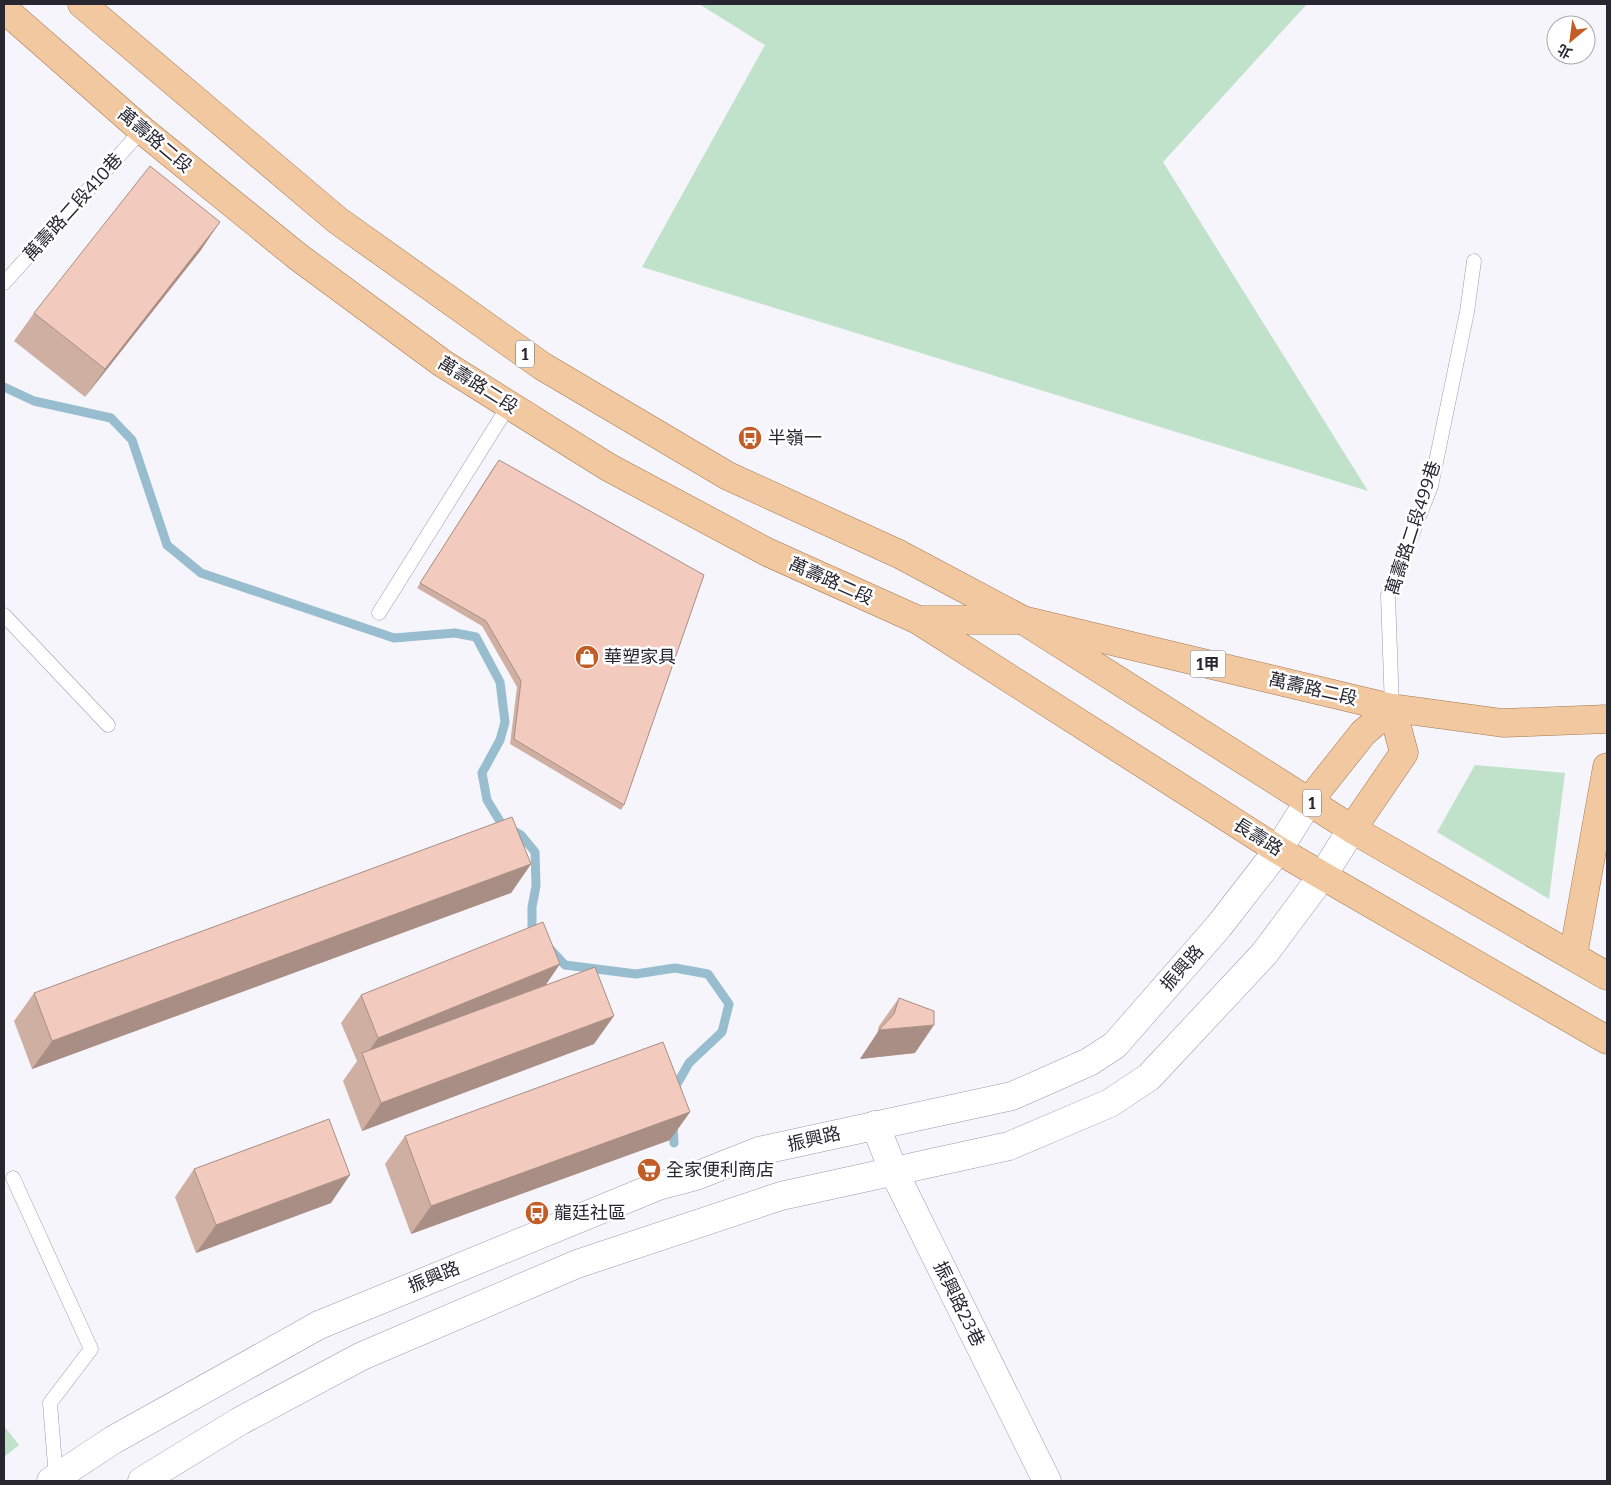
<svg xmlns="http://www.w3.org/2000/svg" width="1611" height="1485" viewBox="0 0 1611 1485" font-family="Bitter,'Noto Sans TC',serif">
<style>
.green{fill:#c1e2ca}
.lines{fill:none;stroke-linecap:round;stroke-linejoin:round}
.stream{stroke:#97bdce;stroke-width:9}
.service-casing{stroke:#9e98b5;stroke-width:15}
.minor-casing{stroke:#9e98b5;stroke-width:29}
.tertiary-casing{stroke:#9e98b5;stroke-width:29}
.primary-casing{stroke:#a47850;stroke-width:29}
.service{stroke:#fff;stroke-width:14}
.minor{stroke:#fff;stroke-width:28}
.tertiary{stroke:#fff;stroke-width:28}
.primary{stroke:#f1c8a0;stroke-width:28}
.wall{fill:#d0afa3}
.shaded-wall{fill:#a98e85}
.building{fill:#f2cbbe;stroke:#a98e85}
.labels{text-anchor:middle;stroke-width:5;stroke-linejoin:round;paint-order:stroke}
.shield{fill:#fff;stroke:#68676f;stroke-width:1}
.shield-label{font-size:16px;font-weight:bold;fill:#282631}
.street-label{font-size:18px;fill:#282631;stroke:#fff}
.poi-label{font-size:18px;fill:#282631;stroke:#fff;text-anchor:start}
</style>
<rect width="100%" height="100%" fill="#f6f5fc"/>
<!-- green -->
<g class="green">
<polygon points="699,4 1307,4 1163,162 1368,491 642,267 765,45"/>
<polygon points="1475,765 1565,773 1549,899 1437,832"/>
<polygon points="4,1426 19,1445 4,1457"/>
</g>
<g class="lines">
<!-- stream -->
<g class="stream">
<polyline points="4,387 34,401 111,418 132,440 167,545 201,573 394,638 455,633 476,637 500,682 505,722 500,740 482,773 487,800 501,823 521,835 535,852 536,886 532,907 532,929 538,935"/>
<polyline points="550,949 565,965 636,974 675,968 708,974 729,1004 722,1032 689,1063 673,1091"/>
<polyline points="673,1126 674,1143"/>
</g>
<!-- service casing -->
<g class="service-casing">
<g id="service">
<polyline points="4,283 142,130"/>
<polyline points="379,613 509,405"/>
<polyline points="4,615 108,725"/>
<polyline points="1392,708 1388,595 1431,486 1467,312 1474,261"/>
<polyline points="13,1178 91,1349 50,1403 56,1478"/>
</g>
</g>
<!-- minor casing -->
<g class="minor-casing">
<polyline id="minor" points="875,1125 894,1172 1047,1481"/>
</g>
<!-- tertiary casing -->
<g class="tertiary-casing">
<g id="tertiary">
<polyline points="51,1481 113,1440 319,1325 658,1186 696,1176 759,1151 1012,1096 1089,1062 1115,1045 1219,926 1278,850 1309,801"/>
<polyline points="142,1481 240,1421 362,1356 577,1264 781,1196 1009,1146 1110,1103 1149,1077 1264,954 1323,875 1352,829"/>
</g>
</g>
<!-- primary casing -->
<g class="primary-casing">
<g id="primary">
<polyline points="82,4 337,220 542,366 728,476 899,554 1023,620 1352,829 1607,976"/>
<polyline points="4,9 142,130 297,256 442,363 608,467 767,552 918,620 1023,620 1392,708 1503,723 1607,719"/>
<polyline points="918,620 1278,850 1607,1040"/>
<polyline points="1309,801 1363,733 1392,708"/>
<polyline points="1352,829 1404,753 1392,708"/>
<polyline points="1573,956 1607,767"/>
</g>
</g>
<!-- service -->
<use href="#service" class="service"/>
<!-- minor -->
<use href="#minor" class="minor"/>
<!-- tertiary -->
<use href="#tertiary" class="tertiary"/>
<!-- primary -->
<use href="#primary" class="primary"/>
</g>
<!-- wall -->
<g class="wall">
<polygon points="201,250 85,397 14,341 34,313"/>
<polygon points="495,465 624,805 621,810 510,744 517,687 482,626 417,588"/>
<polygon points="531,864 511,893 32,1069 14,1021 34,993"/>
<polygon points="546,985 594,1044 362,1131 343,1081 357,1061 341,1023 361,995"/>
<polygon points="899,998 915,1053 860,1059 877,1034 879,1026"/>
<polygon points="690,1112 670,1140 411,1234 385,1164 405,1136"/>
<polygon points="194,1169 331,1203 196,1253 175,1197"/>
</g>
<!-- shaded-wall -->
<g class="shaded-wall">
<polygon points="220,222 201,250 85,397 105,369"/>
<polygon points="531,864 511,893 32,1069 52,1041"/>
<polygon points="560,964 541,992 364,1058 378,1038"/>
<polygon points="614,1016 594,1044 362,1131 381,1103"/>
<polygon points="934,1025 915,1053 860,1059 879,1030"/>
<polygon points="690,1112 670,1140 411,1234 431,1206"/>
<polygon points="350,1175 331,1203 196,1253 216,1225"/>
</g>
<!-- building -->
<g class="building">
<polygon points="150,166 220,222 105,369 34,313"/>
<polygon points="499,460 704,575 624,805 514,739 521,681 486,621 420,583"/>
<polygon points="512,817 531,864 52,1041 34,993"/>
<polygon points="543,922 560,964 378,1038 361,995"/>
<polygon points="595,967 614,1016 381,1103 362,1053"/>
<polygon points="899,998 934,1011 934,1025 879,1030 894,1014"/>
<polygon points="663,1042 690,1112 431,1206 405,1136"/>
<polygon points="329,1119 350,1175 216,1225 194,1169"/>
</g>
<!-- icons -->
<defs>
<g id="bus-disc" transform="scale(1.25)"><circle r="9.5" fill="#c15d26" stroke="#fff"/><path d="M-5-6H5V4H4V6H2V4H-2V6H-4V4H-5ZM-3.5-4V0h7V-4ZM-3.5 1.2v1.5H-2V1.2ZM2 1.2v1.5H3.5V1.2Z" fill="#fff"/></g>
<g id="shop-disc" transform="scale(1.25)"><circle r="9.5" fill="#c15d26" stroke="#fff"/><path d="M-5-2.5h2.3a2.7 3.5 0 0 1 5.4 0H5L5.5 6h-11ZM-1.5-2.5h3a1.5 2.3 0 0 0-3 0Z" fill="#fff"/></g>
<g id="supermarket-disc" transform="scale(1.25)"><circle r="9.5" fill="#c15d26" stroke="#fff"/><path d="M-6-5.5h2.5l.6 2H6L4.5 2H-2.5L-4.4-4H-6ZM-1.5 3.2a1.3 1.3 0 1 0 .1 0ZM3 3.2a1.3 1.3 0 1 0 .1 0Z" fill="#fff"/></g>
</defs>
<g fill-rule="evenodd">
<use href="#bus-disc" x="750" y="438"/>
<use href="#shop-disc" x="587" y="657"/>
<use href="#supermarket-disc" x="649" y="1170"/>
<use href="#bus-disc" x="537" y="1213"/>
</g>
<g class="labels">
<!-- shield labels -->
<g class="shield">
<rect x="516" y="340.5" width="18" height="27" rx="4"/>
<rect x="1190.5" y="650.5" width="35" height="27" rx="4"/>
<rect x="1303" y="789.5" width="18" height="27" rx="4"/>
</g>
<g class="shield-label">
<text x="525" y="360">1</text>
<text x="1208" y="670">1甲</text>
<text x="1312" y="809">1</text>
</g>
<!-- street labels -->
<g class="street-label">
<text transform="translate(155 140) rotate(40)" y="6">萬壽路二段</text>
<text transform="translate(73 207) rotate(-48)" y="6">萬壽路二段410巷</text>
<text transform="translate(478 385) rotate(32)" y="6">萬壽路二段</text>
<text transform="translate(1413 528) rotate(-72)" y="6">萬壽路二段499巷</text>
<text transform="translate(831 581) rotate(24)" y="6">萬壽路二段</text>
<text transform="translate(1313 689) rotate(13)" y="6">萬壽路二段</text>
<text transform="translate(1258 837) rotate(32)" y="6">長壽路</text>
<text transform="translate(1182 968) rotate(-49)" y="6">振興路</text>
<text transform="translate(814 1139) rotate(-13)" y="6">振興路</text>
<text transform="translate(434 1277) rotate(-22)" y="6">振興路</text>
<text transform="translate(959 1304) rotate(64)" y="6">振興路23巷</text>
</g>
<!-- poi labels -->
<g class="poi-label">
<text x="768" y="444">半嶺一</text>
<text x="604" y="663">華塑家具</text>
<text x="666" y="1176">全家便利商店</text>
<text x="554" y="1219">龍廷社區</text>
</g>
</g>
<!-- border -->
<rect width="1611" height="1485" fill="none" stroke="#282631" stroke-width="10"/>
<!-- north arrow -->
<g transform="translate(1571 40) rotate(209)"><circle r="24" fill="#ffffff" stroke="#a9a8ad"/>
<path d="M0-4L9 19L0 12L-9 19Z" fill="#c15d26"/>
<text y="-8" font-size="14" font-weight="bold" text-anchor="middle" fill="#282631">北</text>
</g>
</svg>
